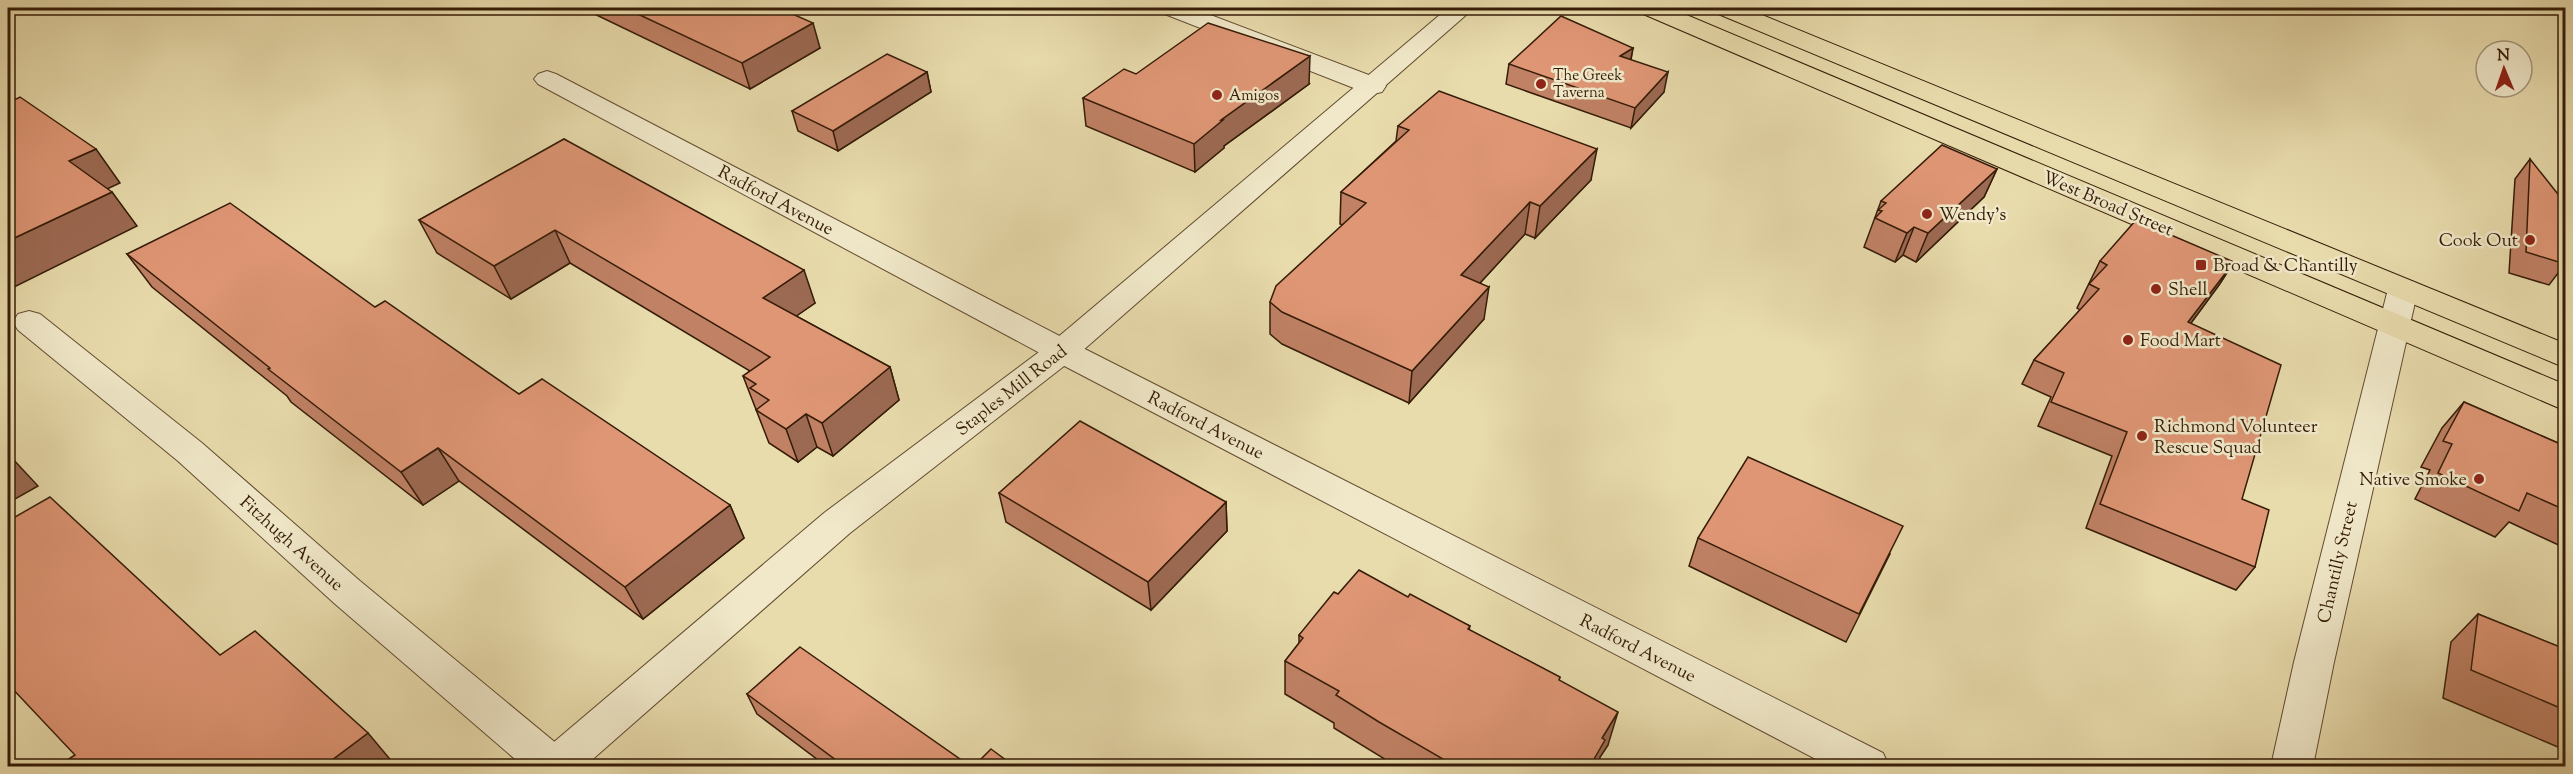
<svg xmlns="http://www.w3.org/2000/svg" width="2573" height="774" viewBox="0 0 2573 774" font-family="'Sorts Mill Goudy',serif">
<style>
.lines{fill:none;stroke-linecap:round;stroke-linejoin:round}
.minor-casing{stroke:#624c30;stroke-width:2}
.tertiary-casing{stroke:#624c30;stroke-width:2}
.primary-casing{stroke:#351c07;stroke-width:2}
.minor{fill:#f0e8c9;fill-rule:evenodd}
.tertiary{fill:#f0e8c9;fill-rule:evenodd}
.primary{fill:#e8dbac;fill-rule:evenodd}
.wall{fill:#c08165;stroke:#351c07;stroke-width:1.5}
.shaded-wall{fill:#9c6952;stroke:#351c07;stroke-width:1.5}
.building{fill:#df9675;stroke:#351c07;stroke-width:1.5}
.poi-dot{fill:#8f2418;stroke:#f0e8c9;stroke-width:2}
.labels{text-anchor:middle;stroke-width:5;stroke-linejoin:round;paint-order:stroke}
.far-poi-label{font-size:15px;fill:#351c07;stroke:#f0e8c9;text-anchor:start}
.street-label{font-size:18px;fill:#351c07;stroke:#f0e8c9}
.poi-label{font-size:18px;fill:#351c07;stroke:#f0e8c9;text-anchor:start}
</style>
<rect width="100%" height="100%" fill="#e8dbac"/>
<filter id="stains"><feTurbulence type="fractalNoise" baseFrequency=".00333" numOctaves="4"/><feColorMatrix values="0 0 0 0 .2 0 0 0 0 .09 0 0 0 0 .02 0 0 0 .5 -.17"/></filter>
<radialGradient id="worn" r=".72"><stop offset=".6" stop-color="#630" stop-opacity="0"/><stop offset="1" stop-color="#630" stop-opacity=".3"/></radialGradient>
<g class="lines">
<!-- minor casing -->
<g class="minor-casing">
<g id="minor">
<polygon points="1159,8 1192,8 1382,80 1386,86 1382,92 1373,94 1364,92 1162,13"/>
<polygon points="547,71 556,74 1073,343 1883,753 1889,766 1829,766 1051,359 538,84 534,79 538,74"/>
<polygon points="2403,279 2414,282 2418,289 2334,662 2313,766 2271,766 2294,662 2388,289 2392,282"/>
<polygon points="29,311 40,314 202,443 360,581 568,753 574,766 523,766 334,603 178,461 18,330 13,322 18,314"/>
</g>
</g>
<!-- tertiary casing -->
<g class="tertiary-casing">
<polygon id="tertiary" points="1448,8 1474,8 1073,359 850,533 585,766 535,766 541,753 824,513 1051,343"/>
</g>
<!-- primary casing -->
<g class="primary-casing">
<g id="primary">
<polygon points="1638,8 1670,8 2566,385 2566,411 1641,13"/>
<polygon points="1713,8 1745,8 2566,344 2566,368 1716,13"/>
</g>
</g>
<!-- minor -->
<use href="#minor" class="minor"/>
<!-- tertiary -->
<use href="#tertiary" class="tertiary"/>
<!-- primary -->
<use href="#primary" class="primary"/>
</g>
<!-- wall -->
<g class="wall">
<polygon points="527,8 552,8 545,11 540,8 534,11"/>
<polygon points="582,8 779,8 820,48 750,89"/>
<polygon points="1633,48 1631,60 1664,92 1631,128 1506,84 1509,64"/>
<polygon points="927,72 931,92 838,151 798,131 792,111"/>
<polygon points="1136,74 1309,84 1224,146 1224,148 1195,172 1086,126 1083,98"/>
<polygon points="1398,126 1591,180 1535,238 1525,234 1480,283 1484,319 1409,403 1282,344 1270,334 1270,302 1343,225 1340,224 1341,192 1396,141"/>
<polygon points="564,139 815,303 796,316 890,367 899,400 833,456 817,447 798,462 769,443 743,376 750,371 570,263 511,299 437,253 419,220"/>
<polygon points="2530,159 2565,264 2549,285 2509,273 2515,179"/>
<polygon points="1997,169 1984,197 1916,262 1903,255 1895,262 1864,247 1881,201"/>
<polygon points="127,254 375,307 519,394 730,505 744,538 643,619 459,481 423,505 291,402 287,396 152,287"/>
<polygon points="2100,261 2234,262 2219,285 2191,323 2242,499 2255,567 2236,590 2086,528 2112,456 2038,426 2051,397 2022,384 2034,360 2080,310 2077,308"/>
<polygon points="2464,402 2565,446 2565,548 2509,522 2495,537 2415,499 2430,470 2421,467 2442,428"/>
<polygon points="999,493 1226,502 1227,531 1151,610 1006,522"/>
<polygon points="1698,538 1890,554 1846,642 1689,566"/>
<polygon points="1338,594 1408,597 1470,626 1469,630 1560,677 1559,680 1608,745 1600,757 1598,766 1396,766 1334,728 1334,723 1285,694 1285,661 1299,643 1299,635"/>
<polygon points="2478,614 2565,649 2565,750 2443,698 2451,642"/>
<polygon points="747,694 970,766 826,766 757,714"/>
</g>
<!-- shaded-wall -->
<g class="shaded-wall">
<polygon points="533,8 540,8 534,11"/>
<polygon points="543,8 552,8 545,11"/>
<polygon points="813,23 820,48 750,89 742,63"/>
<polygon points="1633,48 1629,68 1620,56"/>
<polygon points="1310,56 1309,84 1224,146 1224,148 1195,172 1194,144 1221,120"/>
<polygon points="927,72 931,92 838,151 833,131"/>
<polygon points="1668,72 1664,92 1631,128 1635,108"/>
<polygon points="96,149 120,183 94,195 69,161"/>
<polygon points="1597,149 1591,180 1535,238 1540,206"/>
<polygon points="1997,169 1984,197 1916,262 1928,233"/>
<polygon points="112,192 137,226 8,290 8,241"/>
<polygon points="1530,202 1525,234 1458,307 1461,275"/>
<polygon points="1914,227 1903,255 1895,262 1907,233"/>
<polygon points="555,230 570,263 511,299 494,266"/>
<polygon points="2234,262 2219,285 2174,346 2188,322"/>
<polygon points="804,270 815,303 775,331 763,298"/>
<polygon points="1489,287 1484,319 1409,403 1412,371"/>
<polygon points="890,367 899,400 833,456 822,423"/>
<polygon points="806,414 817,447 798,462 786,429"/>
<polygon points="438,448 459,481 423,505 401,472"/>
<polygon points="11,457 38,486 8,503 8,458"/>
<polygon points="1226,502 1227,531 1151,610 1148,582"/>
<polygon points="730,505 744,538 643,619 625,587"/>
<polygon points="1618,712 1608,745 1600,757 1598,766 1590,766 1602,738"/>
<polygon points="368,733 394,764 390,766 324,766"/>
</g>
<!-- building -->
<g class="building">
<polygon points="625,8 779,8 813,23 742,63"/>
<polygon points="1561,16 1633,48 1620,56 1668,72 1635,108 1509,64"/>
<polygon points="1208,23 1310,56 1221,120 1223,120 1194,144 1083,98 1124,69 1136,74"/>
<polygon points="887,54 927,72 833,131 792,111"/>
<polygon points="1439,91 1597,149 1540,206 1530,202 1461,275 1489,287 1412,371 1282,312 1270,302 1276,286 1366,203 1341,192 1409,130 1398,126"/>
<polygon points="20,97 96,149 69,161 112,192 8,241 8,103"/>
<polygon points="564,139 804,270 763,298 890,367 822,423 806,414 786,429 756,410 769,400 750,388 756,384 743,376 770,357 555,230 494,266 419,220"/>
<polygon points="1942,145 1997,169 1928,233 1914,227 1907,233 1875,218 1882,211 1878,210 1886,203 1881,201"/>
<polygon points="2530,159 2565,203 2565,264 2526,252"/>
<polygon points="230,203 375,307 385,301 519,394 542,379 730,505 625,587 438,448 401,472 268,369 270,368 127,254"/>
<polygon points="2136,220 2234,262 2188,322 2281,365 2242,499 2269,510 2255,567 2100,504 2127,432 2051,402 2064,373 2034,360 2099,289 2089,284 2107,265 2100,261"/>
<polygon points="2464,402 2565,446 2565,510 2527,493 2519,511 2438,473 2452,444 2443,441"/>
<polygon points="1080,421 1226,502 1148,582 999,493"/>
<polygon points="1748,457 1903,526 1859,614 1698,538"/>
<polygon points="50,497 220,655 255,631 368,733 324,766 58,766 75,755 8,684 8,521"/>
<polygon points="1359,570 1408,597 1410,594 1470,626 1468,629 1560,677 1559,680 1618,712 1602,738 1605,740 1590,766 1455,766 1379,722 1336,695 1339,691 1285,661 1303,638 1299,635 1334,592 1338,594"/>
<polygon points="2478,614 2565,649 2565,710 2471,670"/>
<polygon points="800,647 970,766 844,766 747,694"/>
<polygon points="991,749 1014,766 974,766"/>
</g>
<!-- markers -->
<g class="poi-dot">
<circle cx="1541" cy="84" r="6"/>
<circle cx="1217" cy="95" r="6"/>
<circle cx="1927" cy="214" r="6"/>
<circle cx="2530" cy="240" r="6"/>
<rect x="2195" y="259" width="12" height="12" rx="3"/>
<circle cx="2156" cy="289" r="6"/>
<circle cx="2128" cy="340" r="6"/>
<circle cx="2142" cy="436" r="6"/>
<circle cx="2479" cy="479" r="6"/>
</g>
<g class="labels">
<!-- far-poi labels -->
<g class="far-poi-label">
<text x="1553" y="80">The Greek<tspan x="1553" dy="17">Taverna</tspan></text>
<text x="1229" y="100">Amigos</text>
</g>
<!-- street labels -->
<g class="street-label">
<text transform="translate(776 200) rotate(28)" y="6">Radford Avenue</text>
<text transform="translate(2108 203) rotate(23)" y="6">West Broad Street</text>
<text transform="translate(1011 390) rotate(-38)" y="6">Staples Mill Road</text>
<text transform="translate(1206 425) rotate(27)" y="6">Radford Avenue</text>
<text transform="translate(292 543) rotate(42)" y="6">Fitzhugh Avenue</text>
<text transform="translate(2337 562) rotate(-77)" y="6">Chantilly Street</text>
<text transform="translate(1638 648) rotate(27)" y="6">Radford Avenue</text>
</g>
<!-- poi labels -->
<g class="poi-label">
<text x="1939" y="220">Wendy's</text>
<text x="2518" y="246" text-anchor="end">Cook Out</text>
<text x="2213" y="271">Broad &amp; Chantilly</text>
<text x="2168" y="295">Shell</text>
<text x="2140" y="346">Food Mart</text>
<text x="2154" y="432">Richmond Volunteer<tspan x="2154" dy="21">Rescue Squad</tspan></text>
<text x="2467" y="485" text-anchor="end">Native Smoke</text>
</g>
</g>
<!-- margin -->
<rect width="2573" height="774" fill="none" stroke="#e8dbac" stroke-width="30"/>
<rect x="9" y="9" width="2555" height="756" fill="none" stroke="#351c07" stroke-width="3"/>
<rect x="15" y="15" width="2543" height="744" fill="none" stroke="#351c07" stroke-width="1.5"/>
<!-- north arrow -->
<g transform="translate(2504 69) rotate(358)"><circle r="28" fill="#f0e8c9" stroke="#a5967b" stroke-width="1.5"/>
<path d="M0-4.5L10 22L0 15L-10 22Z" fill="#8f2418"/>
<text y="-9" font-size="16" font-weight="bold" text-anchor="middle" fill="#351c07">N</text>
</g>
<rect width="100%" height="100%" filter="url(#stains)"/>
<rect width="100%" height="100%" fill="url(#worn)"/>
</svg>
